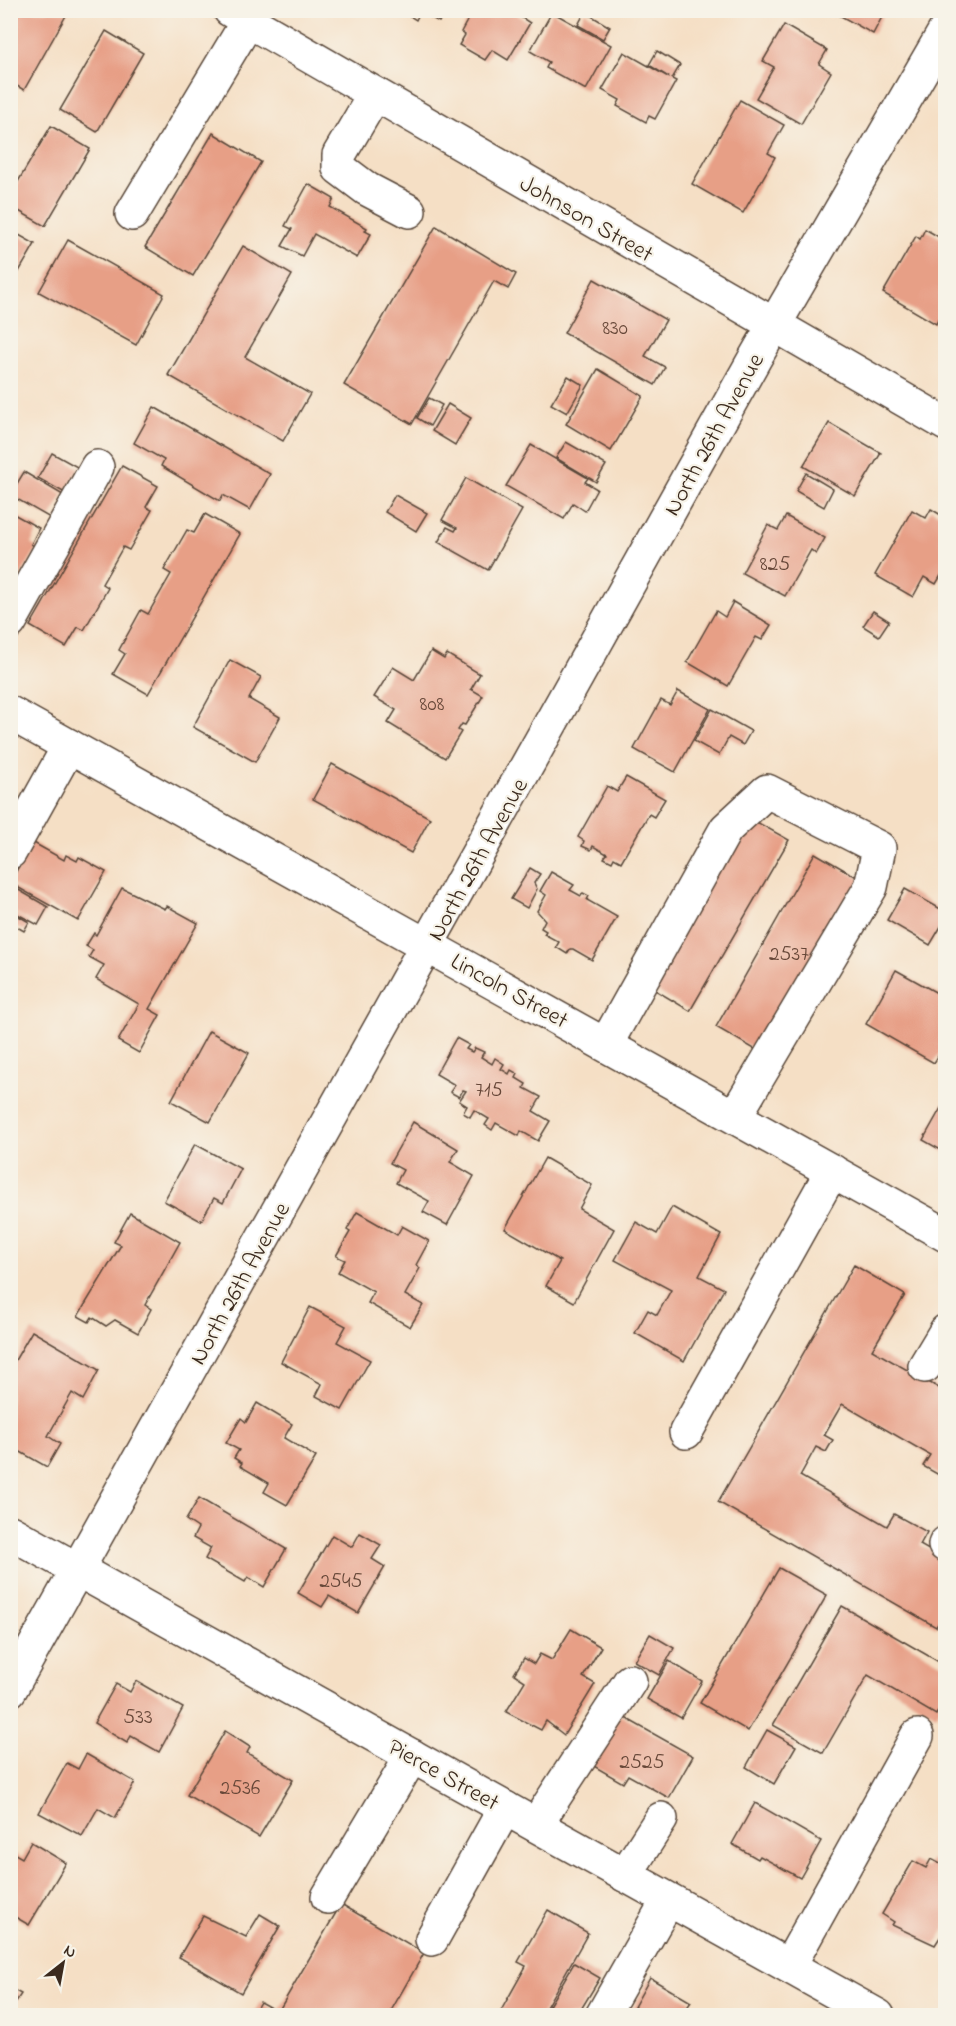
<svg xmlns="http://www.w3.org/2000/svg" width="956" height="2026" viewBox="0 0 956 2026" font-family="'Indie Flower',sans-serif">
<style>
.building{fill:#e79f86}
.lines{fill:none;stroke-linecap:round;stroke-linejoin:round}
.minor-casing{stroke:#574537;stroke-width:36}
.minor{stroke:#fff;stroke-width:33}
.labels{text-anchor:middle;stroke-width:4.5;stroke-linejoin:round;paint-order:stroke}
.number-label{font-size:21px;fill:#664738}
.street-label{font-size:24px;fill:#3b2a1e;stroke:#f7f3e8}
</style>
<rect width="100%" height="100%" fill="#f7f3e8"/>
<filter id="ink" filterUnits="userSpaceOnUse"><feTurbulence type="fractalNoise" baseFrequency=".0167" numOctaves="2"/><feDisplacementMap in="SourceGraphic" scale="12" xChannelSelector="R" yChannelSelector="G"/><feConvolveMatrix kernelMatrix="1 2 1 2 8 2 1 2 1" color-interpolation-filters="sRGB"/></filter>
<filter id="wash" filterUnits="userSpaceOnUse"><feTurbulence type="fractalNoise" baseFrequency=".008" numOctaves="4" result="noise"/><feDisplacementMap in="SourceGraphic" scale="24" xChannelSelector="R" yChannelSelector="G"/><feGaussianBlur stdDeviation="1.35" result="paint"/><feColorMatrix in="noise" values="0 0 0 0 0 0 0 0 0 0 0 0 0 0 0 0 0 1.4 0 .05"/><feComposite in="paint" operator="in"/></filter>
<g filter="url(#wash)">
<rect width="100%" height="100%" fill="#f5dfc5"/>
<g id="blocks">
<!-- building -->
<g class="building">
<polygon points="19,10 68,12 24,90 10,82 10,26"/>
<polygon points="400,10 445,10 439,22 420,12 416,20"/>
<polygon points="473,10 510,10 530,23 508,60 492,50 485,60 459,45 465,35 461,32"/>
<polygon points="830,10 875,10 883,15 873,34"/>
<polygon points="552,12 611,45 586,90 546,68 549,62 530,51"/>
<polygon points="585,12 610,27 603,39 578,25"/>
<polygon points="784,25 827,50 819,64 831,72 801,124 756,98 774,67 763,61"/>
<polygon points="106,31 143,53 97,132 60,110"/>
<polygon points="657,51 680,65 672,79 676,81 655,119 649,116 646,122 617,106 620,100 602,90 624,52 670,78 649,65"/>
<polygon points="740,100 784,125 768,153 775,157 743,213 692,184"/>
<polygon points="51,126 90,149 45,226 10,206 10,195"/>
<polygon points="213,133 261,162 193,276 145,247"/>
<polygon points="308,184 334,199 330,207 367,228 365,231 371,234 357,258 314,234 302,256 282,246 292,229 285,226"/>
<polygon points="436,226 516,274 508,289 494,281 412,424 344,385"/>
<polygon points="925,229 946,241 946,322 939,318 936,324 883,293 916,236 920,239"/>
<polygon points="10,230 35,244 10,287"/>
<polygon points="68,240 164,294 136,345 39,292"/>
<polygon points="243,246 292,275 245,357 310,394 283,441 168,375"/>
<polygon points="594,279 666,320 645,356 665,367 655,385 564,333"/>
<polygon points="598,369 643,396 611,451 566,424"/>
<polygon points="568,376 583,385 567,413 551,404"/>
<polygon points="429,398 442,405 430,426 417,418"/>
<polygon points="448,404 471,418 455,445 432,431"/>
<polygon points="154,407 270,474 250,510 223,495 220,501 161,466 164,460 134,443"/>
<polygon points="829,423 881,453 855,496 803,466"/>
<polygon points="566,442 606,465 596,482 556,458"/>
<polygon points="531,445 588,478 585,482 597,489 585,511 573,503 564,519 506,486"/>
<polygon points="52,453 79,468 65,493 38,478"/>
<polygon points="122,466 158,486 146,507 152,510 129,550 123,547 102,584 108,588 84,630 78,627 66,647 30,626"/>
<polygon points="24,472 63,495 50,518 10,495"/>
<polygon points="806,473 833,489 824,507 796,491"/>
<polygon points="466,478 522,510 488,570 438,542 447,527 455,531 457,528 442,520"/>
<polygon points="395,495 427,513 416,531 385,512"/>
<polygon points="931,509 946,518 946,567 936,584 924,577 913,597 875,575 912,510 926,518"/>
<polygon points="10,512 39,528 31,544 37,548 10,594"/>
<polygon points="205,514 240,534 148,694 113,674 125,654 119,650 141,610 148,614 171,574 164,570 187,530 194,533"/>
<polygon points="786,516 825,538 816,554 811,550 785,596 742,573 768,525 778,530"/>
<polygon points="733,602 771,625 762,640 756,637 728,686 687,662 716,611 725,617"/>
<polygon points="873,611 889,621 879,636 863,626"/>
<polygon points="431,651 444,659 447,654 480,674 471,689 483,696 465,725 462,724 458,730 461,732 445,758 388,723 396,710 374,697 393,667 414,680"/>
<polygon points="230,660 261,677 249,699 280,717 255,762 193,727"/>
<polygon points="678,691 710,709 675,772 634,749 661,700 670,705"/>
<polygon points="712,709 751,731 743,745 729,737 719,755 694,741"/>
<polygon points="332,764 430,818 411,853 313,799"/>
<polygon points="626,777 665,799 654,817 649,814 621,862 614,858 612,862 604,858 607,854 593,846 591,850 582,846 584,841 578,837 607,786 617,792"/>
<polygon points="744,815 789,840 690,1011 645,984"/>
<polygon points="32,842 64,860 66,855 77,861 79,857 106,872 78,921 10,883"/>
<polygon points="815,853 862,880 763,1054 716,1027"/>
<polygon points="530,868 540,874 534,883 537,889 527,908 511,899"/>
<polygon points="551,872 574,885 570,890 581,896 583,893 589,896 587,900 617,917 592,960 573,949 570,949 567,954 556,947 559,942 544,934 546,931 541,928 545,920 537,911 546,895 540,891"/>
<polygon points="10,885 48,907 38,925 10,910"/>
<polygon points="122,888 165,909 167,906 198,923 149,1009 160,1015 139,1053 118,1041 139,1004 96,979 104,965 89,957 93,950 86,946 94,933 96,935"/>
<polygon points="905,889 946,912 946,918 930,945 887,920"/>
<polygon points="10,911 29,922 24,931 10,923"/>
<polygon points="896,970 946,998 946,1043 934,1063 866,1024"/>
<polygon points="209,1031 249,1053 210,1122 171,1101"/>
<polygon points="456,1038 469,1045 466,1049 472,1052 475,1048 484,1052 481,1057 492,1064 495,1058 504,1064 501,1069 509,1074 511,1070 518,1074 516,1078 526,1084 524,1088 541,1097 533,1111 550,1121 538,1141 521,1131 519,1136 496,1123 492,1130 485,1125 489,1119 474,1110 470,1117 463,1113 467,1106 459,1101 466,1091 463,1090 459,1097 450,1092 455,1085 436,1074"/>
<polygon points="946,1099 946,1153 923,1140"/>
<polygon points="413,1122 458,1149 450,1162 474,1176 447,1225 423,1212 429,1201 396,1183 403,1170 390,1163"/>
<polygon points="195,1144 241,1169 223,1203 214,1198 201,1221 164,1201"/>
<polygon points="545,1158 592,1185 579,1209 614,1229 574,1302 546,1286 560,1261 505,1229"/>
<polygon points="672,1207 721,1235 699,1276 724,1289 684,1361 635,1333 648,1310 657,1315 671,1290 615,1260 636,1222 657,1234"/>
<polygon points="357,1212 397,1235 402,1226 429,1241 416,1265 420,1268 405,1295 423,1305 410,1327 368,1303 374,1292 338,1272 345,1260 336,1256 350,1232 347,1230"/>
<polygon points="130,1213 180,1242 145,1305 151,1309 138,1333 115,1320 106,1326 92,1317 89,1322 78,1316 121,1245 114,1242"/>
<polygon points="854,1265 905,1295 872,1350 946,1392 946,1479 923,1466 930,1455 842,1404 824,1435 833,1440 826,1452 816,1447 800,1476 887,1526 894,1514 927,1532 920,1545 946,1560 946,1610 936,1627 718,1502"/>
<polygon points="310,1307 346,1326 337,1342 370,1360 342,1410 316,1396 322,1384 281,1362"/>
<polygon points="32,1331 99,1370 83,1400 72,1393 48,1436 60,1444 47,1467 10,1446 10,1369"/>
<polygon points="257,1403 292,1424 284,1438 316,1457 287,1505 264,1492 269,1483 240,1466 242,1463 234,1458 239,1450 226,1443 241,1418 246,1422"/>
<polygon points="199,1498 286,1549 264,1587 248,1577 245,1582 205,1559 211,1548 193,1538 198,1528 186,1520"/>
<polygon points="360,1533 381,1545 372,1559 385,1567 358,1613 329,1596 322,1607 298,1593 332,1535 352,1547"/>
<polygon points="779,1568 827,1595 748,1731 700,1703"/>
<polygon points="842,1606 946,1666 946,1698 936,1715 868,1675 823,1753 773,1725"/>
<polygon points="571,1629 601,1647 583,1677 595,1684 564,1735 546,1721 541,1730 506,1712 525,1681 514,1674 524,1658 534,1664 540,1654 552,1660"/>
<polygon points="650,1634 674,1648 659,1675 634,1661"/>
<polygon points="669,1661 702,1681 681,1718 647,1699"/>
<polygon points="136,1681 183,1708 159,1752 131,1736 127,1743 94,1723 116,1684 130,1692"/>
<polygon points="620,1715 693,1756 669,1798 628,1775 623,1783 592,1765"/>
<polygon points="767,1730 796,1746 774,1784 746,1767"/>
<polygon points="225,1731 250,1747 247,1753 293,1780 259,1837 187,1795"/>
<polygon points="86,1754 135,1782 115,1818 98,1808 82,1836 39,1813 67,1763 78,1769"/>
<polygon points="755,1803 821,1841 800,1878 760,1856 758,1859 732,1844"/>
<polygon points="31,1842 66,1863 29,1925 10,1914 10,1851 22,1858"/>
<polygon points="931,1859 946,1867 946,1928 935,1945 892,1925 894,1922 882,1914 913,1861 926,1868"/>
<polygon points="341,1904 424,1953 388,2016 252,2016 260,2002 278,2012"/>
<polygon points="548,1910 588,1933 541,2016 498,2016 526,1966 518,1962"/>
<polygon points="260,1914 280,1926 241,1993 179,1957 203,1916 246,1937"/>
<polygon points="574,1963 600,1978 577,2016 543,2016"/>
<polygon points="650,1978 691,2002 686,2009 697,2016 629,2016"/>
<polygon points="10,1988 21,1994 10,2011"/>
</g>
</g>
</g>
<g filter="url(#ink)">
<use href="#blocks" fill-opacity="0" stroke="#574537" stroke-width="1.5"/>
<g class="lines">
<!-- minor casing -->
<g class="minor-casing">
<g id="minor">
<polyline points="230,10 946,424"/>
<polyline points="375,94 339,155 339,168 367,189 409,211"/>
<polyline points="132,214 248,21"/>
<polyline points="10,622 97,467"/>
<polyline points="10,713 946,1235"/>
<polyline points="10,852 69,746"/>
<polyline points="606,1044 726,829 767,791 879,848 871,887 735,1116"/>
<polyline points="925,1366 946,1331"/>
<polyline points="686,1432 832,1171"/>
<polyline points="10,1532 878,2016"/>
<polyline points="945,1545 946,1543"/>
<polyline points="10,1690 755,358 946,29"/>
<polyline points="536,1825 630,1681"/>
<polyline points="625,1875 661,1819"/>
<polyline points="328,1897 412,1756"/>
<polyline points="432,1939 505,1808"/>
<polyline points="789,1966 917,1736"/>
<polyline points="602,2016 668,1900"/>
</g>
</g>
<!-- minor -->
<use href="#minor" class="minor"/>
</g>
</g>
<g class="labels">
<!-- number labels -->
<g class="number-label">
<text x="615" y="334">830</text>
<text x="775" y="570">825</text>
<text x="432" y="710">808</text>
<text x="789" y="960">2537</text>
<text x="489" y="1096">715</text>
<text x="341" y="1587">2545</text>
<text x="138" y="1723">533</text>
<text x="642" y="1768">2525</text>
<text x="240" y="1794">2536</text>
</g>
<!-- street labels -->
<g class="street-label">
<text transform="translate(587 218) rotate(30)" y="8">Johnson Street</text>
<text transform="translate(713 434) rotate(-61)" y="8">North 26th Avenue</text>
<text transform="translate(477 859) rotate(-61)" y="8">North 26th Avenue</text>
<text transform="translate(510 990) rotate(29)" y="8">Lincoln Street</text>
<text transform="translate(239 1283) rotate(-61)" y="8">North 26th Avenue</text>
<text transform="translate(444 1774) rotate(29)" y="8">Pierce Street</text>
</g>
</g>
<!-- margin -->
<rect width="956" height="2026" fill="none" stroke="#f7f3e8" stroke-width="36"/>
<!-- north arrow -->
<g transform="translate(63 1963) rotate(31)" stroke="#f7f3e8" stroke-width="4.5" paint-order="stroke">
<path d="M0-4.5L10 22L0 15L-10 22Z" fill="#3b2a1e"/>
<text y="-9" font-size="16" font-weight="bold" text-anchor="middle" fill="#3b2a1e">N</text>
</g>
</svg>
